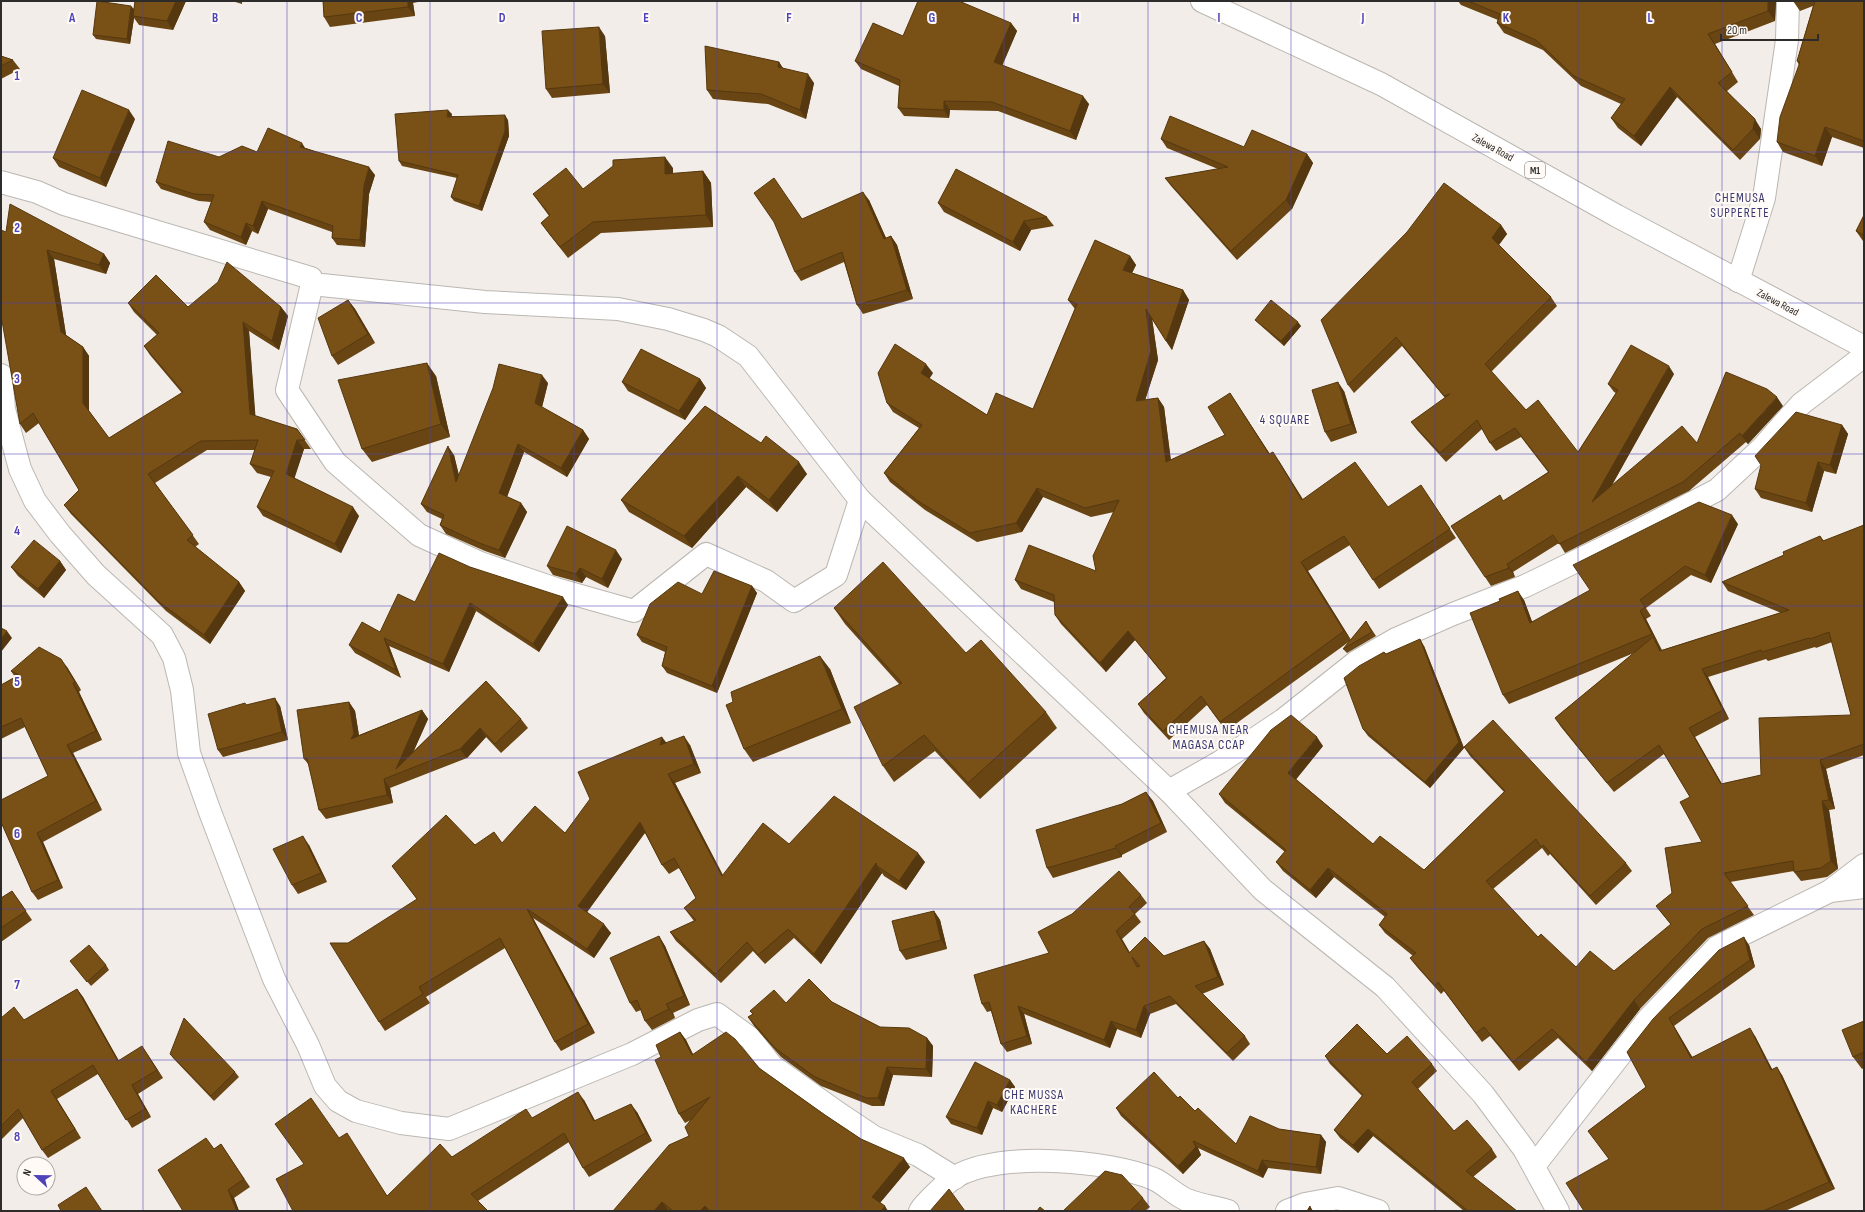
<svg xmlns="http://www.w3.org/2000/svg" width="1865" height="1212" viewBox="0 0 1865 1212" font-family="'Sofia Sans Condensed',sans-serif">
<style>
.lines{fill:none;stroke-linecap:round;stroke-linejoin:round}
.minor-casing{stroke:#bbb7b2;stroke-width:24}
.highway-casing{stroke:#bbb7b2;stroke-width:24}
.minor{stroke:#fff;stroke-width:22}
.highway{stroke:#fff;stroke-width:22}
.wall{fill:#684513;fill-rule:evenodd}
.shaded-wall{fill:#55380f}
.building{fill:#795016;stroke:#55380f;fill-rule:evenodd}
.grid{fill:none;stroke:#4d42b9;stroke-width:1;stroke-opacity:0.55}
.labels{text-anchor:middle;stroke-width:4;stroke-linejoin:round;paint-order:stroke}
.shield{fill:#fffaf5;stroke:#6c6a67;stroke-width:1}
.shield-label{font-size:10px;font-weight:bold;fill:#2d2c2a}
.street-label{font-size:11px;fill:#2d2c2a;stroke:#fffaf5}
.quarter-label{font-size:13px;letter-spacing:1px;fill:#363671;stroke:#fffaf5}
.grid-label{font-size:13px;text-anchor:middle;font-weight:bold;fill:#4d42b9;stroke:#fffaf5;stroke-width:4;stroke-linejoin:round;paint-order:stroke}
</style>
<rect width="100%" height="100%" fill="#f2ede8"/>
<g class="lines">
<!-- minor casing -->
<g class="minor-casing">
<g id="minor">
<polyline points="1,182 37,192 64,204 311,278 312,284 485,302 618,309 668,319 704,330 718,336 748,356 860,500 1169,791 1263,890 1385,987 1483,1094 1524,1149 1558,1211"/>
<polyline points="1738,281 1764,198 1787,40 1788,1"/>
<polyline points="312,284 287,390 335,462 419,535 480,563 556,589 634,611 706,554 766,581 794,601 836,575 860,500"/>
<polyline points="1,375 4,409 20,469 35,501 60,534 96,575 162,635 174,658 182,690 189,753 210,812 274,979 308,1045 325,1086 338,1101 356,1111 401,1123 449,1129 632,1054 698,1020 717,1014 750,1038 772,1066 838,1113 874,1137 918,1155 955,1178"/>
<polyline points="1169,791 1220,762 1283,720 1356,662 1396,639 1453,614 1525,586 1632,534 1717,490 1762,448 1801,404 1864,356"/>
<polyline points="1830,891 1864,887"/>
<polyline points="1534,1166 1649,1018 1717,947 1830,891 1864,865"/>
<path d="M920 1211C925 1203 946 1183 955 1177 998 1151 1108 1160 1154 1179 1165 1184 1175 1195 1187 1200 1199 1205 1215 1207 1228 1211"/>
<polyline points="1287,1211 1305,1204 1338,1198 1378,1211"/>
</g>
</g>
<!-- highway casing -->
<g class="highway-casing">
<polyline id="highway" points="1202,1 1381,84 1617,216 1864,347"/>
</g>
<!-- minor -->
<use href="#minor" class="minor"/>
<!-- highway -->
<use href="#highway" class="highway"/>
</g>
<!-- wall -->
<g class="wall">
<polygon points="135,1 186,1 173,30 139,25 134,18 130,44 96,39 93,35 134,9"/>
<polygon points="232,1 242,1 242,4"/>
<polygon points="323,1 423,1 413,3 415,16 330,27 324,17"/>
<polygon points="1458,1 1776,1 1775,21 1715,44 1738,82 1727,91 1761,129 1760,139 1740,160 1677,97 1641,146 1618,128 1611,118 1621,104 1581,86 1543,50 1504,33 1497,23 1498,20 1461,5"/>
<polygon points="1793,1 1864,1 1864,148 1832,137 1822,166 1783,152 1777,142 1799,65 1797,61 1813,6 1800,11"/>
<polygon points="1011,23 1017,31 1002,65 1089,104 1076,140 998,111 950,110 949,118 904,116 898,108 899,86 861,69 855,61 903,36"/>
<polygon points="605,36 610,93 552,98 546,89"/>
<polygon points="1,56 13,60 20,69 1,79"/>
<polygon points="779,62 783,68 814,83 806,119 768,104 713,99 707,90"/>
<polygon points="452,114 451,116 508,120 509,136 482,211 454,201 451,197 457,178 402,166 399,161"/>
<polygon points="135,119 106,187 59,167 53,158"/>
<polygon points="1161,139 1244,147 1307,154 1313,163 1292,209 1237,260 1171,186 1165,178 1218,169 1167,148"/>
<polygon points="306,148 375,175 369,194 365,247 337,245 332,238 332,232 268,209 258,234 252,231 246,245 210,230 204,222 211,202 199,201 161,189 156,182 219,157 257,152"/>
<polygon points="673,168 673,174 703,171 711,183 713,227 601,233 568,258 549,234 541,223 549,216 533,194 583,189"/>
<polygon points="869,200 886,238 891,236 897,245 913,299 863,314 857,305 844,262 801,281 795,272 802,219"/>
<polygon points="938,203 1047,217 1054,226 1031,230 1020,251 944,212"/>
<polygon points="1864,215 1864,241 1863,241 1856,231"/>
<polygon points="1501,225 1507,234 1499,245 1551,297 1557,306 1491,372 1526,410 1578,452 1616,393 1614,392 1608,384 1674,374 1612,485 1697,443 1783,406 1748,444 1746,442 1689,491 1565,553 1559,543 1513,572 1515,577 1491,586 1485,577 1504,501 1548,472 1521,437 1496,451 1490,443 1482,429 1446,462 1417,430 1411,422 1445,398 1402,346 1354,393 1348,385"/>
<polygon points="6,232 104,254 110,263 106,274 54,259 66,335 83,347 89,356 89,411 109,438 182,393 150,355 144,346 157,335 134,312 128,303 188,307 281,307 288,316 279,350 249,331 255,416 297,429 311,449 304,449 294,478 359,516 341,553 263,516 257,507 271,477 257,473 250,464 255,450 207,450 155,483 199,544 195,547 239,582 245,591 210,644 166,611 71,514 64,505 79,490 39,423 26,433 20,424"/>
<polygon points="1130,256 1136,265 1132,273 1183,290 1189,300 1172,350 1152,319 1158,360 1145,400 1158,398 1164,407 1171,460 1225,435 1230,393 1270,454 1279,461 1303,500 1388,507 1427,494 1456,538 1379,589 1350,545 1308,571 1351,640 1366,621 1376,636 1347,653 1343,649 1350,641 1226,731 1207,705 1169,740 1144,713 1138,704 1166,678 1135,640 1106,672 1061,624 1055,615 1054,602 1021,589 1015,580 1096,571 1114,512 1091,517 1043,497 1022,532 977,542 925,510 890,482 884,473 919,428 893,412 887,403 933,373 929,379 987,415 1033,409 1075,309 1068,300"/>
<polygon points="348,300 355,309 375,343 338,365 332,356"/>
<polygon points="1255,320 1301,326 1284,346 1259,324"/>
<polygon points="436,376 450,437 372,462 362,449"/>
<polygon points="700,379 706,388 685,420 628,391 622,382"/>
<polygon points="548,383 542,407 583,430 589,439 567,477 524,452 507,497 521,503 527,512 505,558 485,551 446,534 440,525 442,519 427,512 421,504 454,455 459,475"/>
<polygon points="1344,391 1357,433 1331,442 1325,432"/>
<polygon points="705,406 807,474 777,512 746,487 692,548 629,512 621,500"/>
<polygon points="1842,425 1848,434 1836,474 1824,471 1812,512 1761,498 1755,489"/>
<path d="M1738 524 1711 583 1691 575 1646 608 1651 616 1646 619 1662 650 1781 613 1728 591 1722 582 1784 555 1820 536 1824 541 1864 525V755L1826 769 1835 809 1829 810 1838 869 1827 877 1801 881 1794 872V871L1730 882 1754 915 1708 938 1640 1009 1592 1071 1558 1038 1519 1071 1490 1036 1482 1042 1444 991 1441 994 1417 967 1410 958 1413 956 1385 933 1379 925 1385 917 1334 877 1316 898 1283 871 1276 862 1285 852 1225 803 1219 794 1323 746 1296 779 1373 844 1424 870 1504 792 1470 756 1464 747 1626 863 1632 871 1596 905 1550 854 1548 856 1542 848 1493 889 1538 937 1576 967 1614 971 1671 925 1656 906 1672 893 1702 842 1690 797 1664 754 1614 792 1561 727 1555 718 1634 653 1509 704 1503 695 1524 600 1532 622ZM1832 642 1851 715 1761 775 1722 784 1695 737 1729 719 1708 677 1766 659 1768 661 1815 647 1816 648Z"/>
<polygon points="622,559 608,588 586,577 582,583 553,575 547,566"/>
<polygon points="60,561 66,570 44,598 18,576 11,567"/>
<polygon points="470,567 568,605 539,652 476,611 449,672 389,646 401,678 355,653 349,645 380,632 415,602"/>
<polygon points="752,586 757,593 717,693 667,673 662,666 665,652 642,642 637,635 702,594"/>
<polygon points="834,608 966,653 1046,712 1057,728 980,799 935,751 894,782 883,766 899,684 845,624"/>
<polygon points="1424,646 1464,748 1430,788 1368,736 1363,729 1386,654"/>
<polygon points="67,667 81,690 79,692 102,740 73,753 102,810 43,842 63,888 38,900 32,892 1,822 48,776 25,727 1,739 1,685 15,677 11,671"/>
<polygon points="830,669 851,723 753,762 744,749 733,702"/>
<polygon points="486,681 521,719 528,728 501,753 486,737 467,758 390,788 393,803 326,819 319,810 309,765 304,759 349,702 355,711 359,735 422,710 428,719 413,752"/>
<polygon points="280,706 288,740 223,757 218,750"/>
<polygon points="667,743 690,745 701,773 675,783 723,875 789,844 925,862 906,890 884,876 882,873 821,964 794,938 765,964 753,951 721,983 676,941 670,932 694,921 684,908 696,898 679,868 669,874 662,865 645,833 587,912 611,933 594,958 533,918 595,1033 561,1051 555,1042 505,948 426,997 430,1003 385,1031 379,1022 417,899 392,866 475,845 502,843 565,833"/>
<polygon points="1146,792 1153,801 1167,832 1122,855 1122,857 1053,878 1047,868 1122,804"/>
<polygon points="309,845 327,882 298,894 292,885"/>
<polygon points="12,891 32,920 1,942 1,898"/>
<polygon points="1141,895 1147,903 1135,914 1141,922 1122,939 1129,952 1164,956 1204,941 1210,949 1224,985 1202,994 1245,1036 1250,1044 1233,1061 1176,1004 1150,1014 1141,1038 1117,1029 1110,1048 1024,1014 1032,1044 1007,1052 1001,1044 991,1011 987,1012 982,1004 1049,953"/>
<polygon points="934,911 940,920 947,949 906,960 900,951"/>
<polygon points="659,936 665,946 690,1005 673,1013 675,1018 652,1030 645,1021 641,1010 636,1012 630,1003"/>
<polygon points="1749,945 1755,967 1674,1026 1692,1057 1755,1036 1772,1069 1782,1075 1835,1189 1785,1211 1584,1211 1609,1159 1588,1131 1646,1087 1627,1052"/>
<polygon points="70,961 106,965 109,970 91,986"/>
<polygon points="77,989 83,997 119,1061 148,1055 163,1078 138,1094 151,1117 132,1128 98,1074 57,1099 81,1138 48,1158 42,1150 23,1118 1,1140 1,1018 24,1020"/>
<polygon points="832,1002 880,1027 927,1038 933,1046 932,1077 893,1075 884,1106 872,1106 821,1086 781,1057 754,1026 748,1017 753,1014 750,1011 786,1003"/>
<polygon points="1864,1021 1864,1068 1862,1069 1853,1057"/>
<polygon points="680,1032 686,1040 693,1054 759,1068 825,1115 861,1139 910,1167 880,1203 888,1211 669,1211 668,1210 613,1211 689,1136 691,1120 685,1123 679,1114 661,1057"/>
<polygon points="170,1054 235,1072 239,1077 214,1101 173,1058"/>
<polygon points="1387,1054 1432,1064 1437,1071 1418,1089 1454,1131 1492,1149 1497,1157 1473,1177 1517,1211 1464,1211 1373,1136 1358,1153 1340,1138 1334,1130 1362,1096 1330,1064 1325,1056"/>
<polygon points="1010,1080 1015,1087 1002,1112 993,1108 982,1135 951,1124 946,1117"/>
<polygon points="1178,1098 1236,1144 1279,1129 1321,1135 1326,1142 1321,1174 1268,1168 1263,1178 1198,1148 1201,1155 1183,1174 1121,1116 1116,1108"/>
<polygon points="584,1100 595,1121 637,1112 652,1141 589,1177 583,1168 569,1142 478,1201 293,1211 304,1164 339,1138 352,1142 387,1196 452,1157 532,1118"/>
<polygon points="221,1144 250,1187 234,1198 239,1211 183,1211 214,1149"/>
<polygon points="1143,1198 1150,1207 1145,1211 1063,1211"/>
</g>
<!-- shaded-wall -->
<g class="shaded-wall">
<polygon points="176,1 186,1 173,30 167,21"/>
<polygon points="239,1 242,1 242,4"/>
<polygon points="408,1 412,1 413,3 415,16 408,7"/>
<polygon points="1768,1 1776,1 1775,21 1768,11"/>
<polygon points="131,6 135,10 133,16 134,18 130,44 127,39"/>
<polygon points="1011,23 1017,31 1000,71 994,62"/>
<polygon points="599,27 605,36 610,93 603,84"/>
<polygon points="1708,34 1715,44 1738,82 1732,72"/>
<polygon points="779,62 785,72 778,67"/>
<polygon points="808,74 814,83 806,119 800,110"/>
<polygon points="1670,87 1677,97 1641,146 1634,136"/>
<polygon points="1083,96 1089,104 1076,140 1070,131"/>
<polygon points="944,101 950,110 949,118 944,110"/>
<polygon points="129,110 135,119 106,187 100,178"/>
<polygon points="448,110 452,114 451,121 447,117"/>
<polygon points="505,115 508,120 509,136 482,211 479,206"/>
<polygon points="1755,119 1761,129 1760,139 1753,129"/>
<polygon points="1825,127 1832,137 1822,166 1815,156"/>
<polygon points="302,143 307,151 300,147"/>
<polygon points="1307,154 1313,163 1292,209 1286,200"/>
<polygon points="665,157 673,168 673,185 665,174"/>
<polygon points="369,167 375,175 369,194 365,247 360,240 364,186"/>
<polygon points="703,171 711,183 713,227 706,215"/>
<polygon points="863,192 869,200 890,247 884,239"/>
<polygon points="262,201 268,209 258,234 253,226"/>
<polygon points="1024,221 1031,230 1020,251 1013,242"/>
<polygon points="246,223 252,231 246,245 241,237"/>
<polygon points="1501,225 1507,234 1497,247 1492,238"/>
<polygon points="891,236 897,245 913,299 907,290"/>
<polygon points="47,250 54,259 67,341 61,332"/>
<polygon points="104,254 110,263 106,274 99,265"/>
<polygon points="1130,256 1136,265 1129,279 1123,270"/>
<polygon points="1183,290 1189,300 1172,350 1166,341"/>
<polygon points="348,300 355,309 375,343 368,334"/>
<polygon points="281,307 288,316 279,350 272,341"/>
<polygon points="1146,309 1152,318 1158,360 1142,410 1136,401"/>
<polygon points="243,322 249,331 256,423 250,414"/>
<polygon points="1298,322 1301,326 1284,346 1281,341"/>
<polygon points="83,347 89,356 89,412 83,403"/>
<polygon points="427,363 436,376 450,437 441,424"/>
<polygon points="926,364 933,373 927,382 921,373"/>
<polygon points="1669,366 1674,374 1598,510 1592,502"/>
<polygon points="542,375 548,383 541,411 535,403"/>
<polygon points="700,379 706,388 685,420 679,411"/>
<polygon points="1338,382 1344,391 1357,433 1351,424"/>
<polygon points="1230,393 1236,402 1276,464 1269,454"/>
<polygon points="1777,397 1783,406 1748,444 1742,436"/>
<polygon points="1158,398 1164,407 1172,471 1166,462"/>
<polygon points="1842,425 1848,434 1836,474 1830,465"/>
<polygon points="583,430 589,439 567,477 561,468"/>
<polygon points="297,440 304,449 293,483 286,474"/>
<polygon points="518,444 524,452 505,502 499,493"/>
<polygon points="448,446 454,455 462,490 456,482"/>
<polygon points="1273,452 1279,461 1309,509 1302,500"/>
<polygon points="799,462 807,474 777,512 769,500"/>
<polygon points="1818,462 1824,471 1812,512 1806,503"/>
<polygon points="738,476 746,487 692,548 684,536"/>
<polygon points="1037,488 1043,497 1022,532 1016,523"/>
<polygon points="521,503 527,512 505,558 499,550"/>
<polygon points="353,507 359,516 341,553 335,544"/>
<polygon points="1732,515 1738,524 1711,583 1705,575"/>
<polygon points="616,550 622,559 608,588 602,579"/>
<polygon points="60,561 66,570 44,598 38,589"/>
<polygon points="1301,562 1308,571 1351,640 1344,631"/>
<polygon points="1507,564 1513,572 1515,577 1509,568"/>
<polygon points="580,568 586,577 582,583 576,574"/>
<polygon points="239,582 245,591 210,644 204,635"/>
<polygon points="752,586 757,593 717,693 712,686"/>
<polygon points="1518,591 1524,600 1536,632 1530,623"/>
<polygon points="563,597 568,605 539,652 533,644"/>
<polygon points="470,603 476,611 449,672 443,664"/>
<polygon points="1640,611 1646,619 1658,643 1652,634"/>
<polygon points="7,631 12,638 1,652 1,638"/>
<polygon points="1128,631 1135,640 1106,672 1100,663"/>
<polygon points="1653,637 1659,646 1666,660 1660,651"/>
<polygon points="384,638 389,646 401,678 396,670"/>
<polygon points="1420,639 1424,646 1464,748 1430,788 1425,782"/>
<polygon points="820,656 830,669 851,723 842,709"/>
<polygon points="61,659 67,667 81,690 75,682"/>
<polygon points="1702,669 1708,677 1729,719 1723,710"/>
<polygon points="73,683 79,692 102,740 96,731"/>
<polygon points="275,698 280,706 288,740 282,732"/>
<polygon points="349,702 355,711 360,743 351,739"/>
<polygon points="422,710 428,719 405,771 396,769"/>
<polygon points="480,728 486,737 467,758 460,749"/>
<polygon points="1689,728 1695,737 1727,793 1721,784"/>
<polygon points="684,736 690,745 701,773 694,764"/>
<polygon points="662,737 669,746 660,745"/>
<polygon points="1317,737 1323,746 1294,782 1288,773"/>
<polygon points="67,745 73,753 102,810 96,801"/>
<polygon points="1820,760 1826,769 1835,809 1829,800"/>
<polygon points="668,774 675,783 728,886 722,876"/>
<polygon points="384,779 390,788 393,803 387,795"/>
<polygon points="1146,792 1153,801 1167,832 1161,823"/>
<polygon points="1822,801 1829,810 1838,869 1831,861"/>
<polygon points="640,822 646,831 585,915 578,906"/>
<polygon points="37,833 43,842 63,888 58,880"/>
<polygon points="303,836 309,845 327,882 321,873"/>
<polygon points="1115,846 1122,855 1122,857 1116,848"/>
<polygon points="918,853 925,862 906,890 899,881"/>
<polygon points="876,863 877,866 882,873 821,964 814,954"/>
<polygon points="1328,868 1334,877 1316,898 1310,890"/>
<polygon points="527,909 533,918 595,1033 588,1024"/>
<polygon points="934,911 940,920 947,949 941,940"/>
<polygon points="604,924 611,933 594,958 587,949"/>
<polygon points="1116,931 1122,939 1135,961 1129,953"/>
<polygon points="659,936 665,946 690,1005 684,996"/>
<polygon points="1744,937 1749,945 1755,967 1750,960"/>
<polygon points="1204,941 1210,949 1224,985 1218,977"/>
<polygon points="77,989 83,997 124,1070 118,1061"/>
<polygon points="1634,1000 1640,1009 1592,1071 1586,1062"/>
<polygon points="666,1004 673,1013 675,1018 669,1009"/>
<polygon points="1018,1006 1024,1014 1032,1044 1027,1036"/>
<polygon points="1144,1006 1150,1014 1141,1038 1136,1030"/>
<polygon points="1669,1018 1674,1026 1697,1065 1691,1058"/>
<polygon points="1111,1021 1117,1029 1110,1048 1104,1040"/>
<polygon points="1750,1028 1755,1036 1776,1077 1771,1070"/>
<polygon points="680,1032 686,1040 697,1063 692,1055"/>
<polygon points="927,1038 933,1046 932,1077 926,1069"/>
<polygon points="142,1046 148,1055 163,1078 157,1070"/>
<polygon points="887,1067 893,1075 884,1106 878,1098"/>
<polygon points="1777,1067 1782,1075 1835,1189 1829,1182"/>
<polygon points="1010,1080 1015,1087 1002,1112 997,1105"/>
<polygon points="132,1085 138,1094 151,1117 145,1109"/>
<polygon points="51,1091 57,1099 81,1138 75,1129"/>
<polygon points="578,1092 584,1100 600,1130 594,1121"/>
<polygon points="988,1101 993,1108 982,1135 977,1128"/>
<polygon points="631,1104 637,1112 652,1141 646,1133"/>
<polygon points="1368,1129 1373,1136 1358,1153 1353,1145"/>
<polygon points="1321,1135 1326,1142 1321,1174 1316,1167"/>
<polygon points="1193,1141 1198,1148 1201,1155 1183,1174 1178,1166"/>
<polygon points="904,1158 910,1167 878,1205 872,1197"/>
<polygon points="1262,1160 1268,1168 1263,1178 1258,1171"/>
<polygon points="228,1190 234,1198 239,1211 237,1211"/>
<polygon points="662,1202 668,1210 667,1211 654,1211"/>
<polygon points="705,1206 708,1211 700,1211"/>
<polygon points="885,1206 888,1211 881,1211"/>
<polygon points="1310,1206 1313,1211 1309,1211"/>
</g>
<!-- building -->
<g class="building">
<polygon points="97,1 131,6 127,39 93,35"/>
<polygon points="135,1 176,1 167,21 133,16"/>
<polygon points="323,1 408,1 408,7 324,17"/>
<polygon points="918,1 959,1 1011,23 994,62 1083,96 1070,131 992,102 944,101 944,110 898,108 900,80 855,61 873,23 903,36"/>
<polygon points="1468,1 1768,1 1768,11 1708,34 1732,72 1718,83 1755,119 1753,129 1733,150 1670,87 1634,136 1611,118 1625,99 1574,76 1536,40 1497,23 1500,14"/>
<polygon points="1815,1 1864,1 1864,141 1825,127 1815,156 1777,142 1780,117 1800,62 1797,61"/>
<polygon points="599,27 603,84 546,89 542,31"/>
<polygon points="705,46 779,62 778,67 808,74 800,110 761,94 707,90"/>
<polygon points="1,56 13,60 1,66"/>
<polygon points="82,90 129,110 100,178 53,158"/>
<polygon points="448,110 447,117 505,115 505,131 479,206 451,197 458,175 399,161 395,114"/>
<polygon points="1170,116 1244,147 1252,130 1307,154 1286,200 1231,251 1165,178 1228,167 1161,139"/>
<polygon points="268,128 302,143 300,147 369,167 364,186 360,240 332,238 333,226 262,201 253,226 246,223 241,237 204,222 214,195 194,194 156,182 168,141 219,157 242,146 257,152"/>
<polygon points="665,157 665,174 703,171 706,215 593,222 560,247 541,223 550,215 533,194 566,168 583,189 613,166 613,160"/>
<polygon points="956,169 1047,217 1024,221 1013,242 938,203"/>
<polygon points="774,178 802,219 863,192 884,239 891,236 907,290 857,305 842,252 795,272 774,222 754,193"/>
<polygon points="1444,183 1501,225 1492,238 1551,297 1485,364 1526,410 1538,400 1578,452 1618,390 1608,384 1631,345 1669,366 1592,502 1682,426 1697,443 1726,372 1767,389 1777,397 1742,436 1740,433 1683,482 1559,544 1553,535 1507,564 1509,568 1485,577 1451,526 1500,495 1503,501 1549,472 1515,428 1490,443 1477,420 1440,453 1411,422 1450,394 1444,396 1396,337 1348,385 1321,320 1407,232"/>
<polygon points="10,204 104,254 99,265 47,250 61,332 83,347 83,403 109,438 183,392 144,346 159,333 128,303 156,275 188,307 218,282 227,262 281,307 272,341 243,322 250,414 297,429 305,440 297,440 286,474 353,507 335,544 257,507 274,471 250,464 258,440 201,441 148,474 193,535 187,540 239,582 204,635 159,602 64,505 79,490 33,413 20,424 1,315 1,230 6,232"/>
<polygon points="1864,215 1864,235 1856,231"/>
<polygon points="1095,240 1130,256 1123,270 1183,290 1166,341 1146,309 1151,351 1136,401 1158,398 1166,462 1225,435 1208,407 1230,393 1269,454 1273,452 1302,500 1355,462 1388,507 1421,485 1450,529 1373,580 1344,536 1301,562 1344,631 1220,722 1201,696 1163,731 1138,704 1167,678 1128,631 1100,663 1055,615 1054,595 1015,580 1029,545 1096,571 1093,556 1119,500 1085,508 1037,488 1016,523 970,533 918,501 884,473 922,425 887,403 878,373 895,344 926,364 921,373 987,415 996,393 1033,409 1077,304 1068,300"/>
<polygon points="348,300 368,334 332,356 318,318"/>
<polygon points="1271,300 1298,322 1281,341 1255,320"/>
<polygon points="641,349 700,379 679,411 622,382"/>
<polygon points="427,363 441,424 362,449 338,380"/>
<polygon points="499,364 542,375 535,403 583,430 561,468 518,444 499,493 521,503 499,550 479,543 440,525 444,515 421,504 448,446 456,482 493,388"/>
<polygon points="1338,382 1351,424 1325,432 1312,390"/>
<polygon points="705,406 761,443 766,436 799,462 769,500 738,476 684,536 621,500"/>
<polygon points="1796,412 1842,425 1830,465 1818,462 1806,503 1755,489 1761,465 1755,456"/>
<polygon points="1699,502 1732,515 1705,575 1685,566 1640,600 1645,607 1640,611 1652,634 1503,695 1470,613 1500,601 1499,599 1518,591 1530,623 1590,590 1573,565"/>
<path d="M1864 525V744L1820 760 1829 800 1822 801 1831 861 1821 868 1794 872 1793 861 1724 873 1748 906 1702 929 1634 1000 1586 1062 1552 1029 1513 1062 1484 1027 1476 1033 1438 982 1435 986 1410 958 1416 953 1379 925 1387 914 1328 868 1310 890 1276 862 1286 850 1219 794 1271 730 1291 715 1317 737 1288 773 1373 844 1380 836 1424 870 1505 791 1464 747 1493 720 1626 863 1590 896 1543 845 1541 847 1536 839 1486 881 1538 937 1541 934 1576 967 1590 951 1614 971 1671 924 1656 906 1672 893 1665 848 1702 842 1680 802 1690 797 1659 745 1607 783 1555 718 1653 637 1660 651 1789 610 1722 582 1784 555 1783 552 1820 536 1823 541ZM1829 632 1851 715 1759 718 1761 775 1721 784 1689 728 1723 710 1702 669 1761 650 1762 652 1809 638 1810 639Z"/>
<polygon points="567,526 616,550 602,579 580,568 576,574 547,566"/>
<polygon points="34,540 60,561 38,589 11,567"/>
<polygon points="439,553 470,567 563,597 533,644 470,603 443,664 384,638 396,670 349,645 362,622 380,632 398,594 415,602"/>
<polygon points="883,562 966,653 981,640 1046,712 968,783 924,735 883,766 854,707 902,683 834,608"/>
<polygon points="714,571 752,586 712,686 662,666 667,647 637,635 650,604 678,582 702,594"/>
<polygon points="1366,621 1372,632 1343,649"/>
<polygon points="1,628 7,631 1,638"/>
<polygon points="1420,639 1459,742 1425,782 1363,729 1344,678 1359,666 1384,652 1386,654"/>
<polygon points="39,647 61,659 75,682 73,683 96,731 67,745 96,801 37,833 58,880 32,892 1,822 1,800 48,776 21,718 1,727 1,685 19,675 11,671"/>
<polygon points="820,656 842,709 744,749 726,705 733,702 731,692"/>
<polygon points="486,681 521,719 495,744 480,728 460,749 384,779 387,795 319,810 307,758 304,759 297,710 349,702 354,734 351,739 422,710 396,769"/>
<polygon points="275,698 282,732 218,750 208,714 245,703 246,705"/>
<polygon points="684,736 694,764 668,774 722,876 763,823 789,844 834,796 918,853 899,881 877,866 876,863 814,954 788,929 758,955 747,942 715,974 670,932 696,920 684,908 696,898 674,858 662,865 640,822 578,906 604,924 587,949 527,909 588,1024 555,1042 500,938 419,987 423,994 379,1022 330,943 348,943 417,899 392,866 446,815 475,845 494,832 502,843 535,806 565,833 590,799 578,772 662,737 660,745"/>
<polygon points="1146,792 1161,823 1115,846 1116,848 1047,868 1036,830 1122,804"/>
<polygon points="303,836 321,873 292,885 273,849"/>
<path d="M1119 871 1141 895 1129 907 1135 914 1116 931 1129 953 1145 937 1164 956 1204 941 1218 977 1195 986 1245 1036 1227 1053 1170 996 1144 1006 1136 1030 1111 1021 1104 1040 1018 1006 1027 1036 1001 1044 989 1002 982 1004 974 975 1049 953 1038 932 1072 914ZM1132 957 1140 966 1137 967Z"/>
<polygon points="12,891 26,911 1,928 1,898"/>
<polygon points="934,911 941,940 900,951 892,921"/>
<polygon points="659,936 684,996 666,1004 669,1009 645,1021 637,1000 630,1003 610,958"/>
<polygon points="1744,937 1750,960 1669,1018 1691,1058 1750,1028 1771,1070 1777,1067 1829,1182 1763,1211 1584,1211 1566,1183 1609,1159 1588,1131 1646,1087 1627,1052 1653,1019 1719,950"/>
<polygon points="89,945 106,965 87,982 70,961"/>
<polygon points="809,979 832,1002 880,1027 909,1028 927,1038 926,1069 887,1067 878,1098 866,1098 815,1077 775,1048 748,1017 753,1014 750,1011 774,990 786,1003"/>
<polygon points="77,989 118,1061 142,1046 157,1070 132,1085 145,1109 126,1120 93,1065 51,1091 75,1129 42,1150 18,1109 1,1126 1,1018 14,1007 24,1020"/>
<polygon points="184,1018 235,1072 211,1096 170,1054"/>
<polygon points="1864,1021 1864,1052 1853,1057 1842,1030"/>
<polygon points="1357,1024 1387,1054 1407,1036 1432,1064 1412,1082 1454,1131 1467,1120 1492,1149 1466,1171 1517,1211 1468,1211 1368,1129 1353,1145 1334,1130 1363,1095 1325,1056"/>
<polygon points="680,1032 692,1055 726,1032 735,1039 759,1068 825,1115 861,1139 904,1158 872,1197 885,1206 881,1211 710,1211 705,1206 700,1211 673,1211 662,1202 654,1211 613,1211 669,1145 689,1136 685,1127 710,1097 679,1114 655,1060 661,1057 656,1045"/>
<polygon points="975,1062 1010,1080 997,1105 988,1101 977,1128 946,1117"/>
<polygon points="1154,1072 1178,1098 1180,1096 1195,1111 1198,1108 1236,1144 1250,1116 1279,1129 1321,1135 1316,1167 1262,1160 1258,1171 1193,1141 1196,1147 1178,1166 1116,1108"/>
<polygon points="578,1092 594,1121 631,1104 646,1133 583,1168 564,1133 471,1194 488,1211 293,1211 276,1179 304,1164 275,1124 311,1098 339,1138 347,1133 387,1196 440,1144 452,1157 526,1109 532,1118"/>
<polygon points="206,1138 214,1149 221,1144 244,1179 228,1190 237,1211 183,1211 158,1170"/>
<polygon points="1105,1171 1122,1175 1143,1198 1130,1211 1063,1211"/>
<polygon points="86,1187 102,1211 61,1211 58,1205"/>
<polygon points="949,1189 965,1211 930,1211"/>
<polygon points="1310,1206 1309,1211 1307,1211"/>
<polygon points="1040,1207 1045,1211 1037,1211"/>
</g>
<!-- grid -->
<path class="grid" d="M143 1V1211M287 1V1211M430 1V1211M574 1V1211M717 1V1211M861 1V1211M1004 1V1211M1148 1V1211M1291 1V1211M1435 1V1211M1578 1V1211M1722 1V1211M1 152H1864M1 303H1864M1 454H1864M1 606H1864M1 758H1864M1 909H1864M1 1060H1864"/>
<g class="labels">
<!-- shield labels -->
<rect class="shield" x="1525" y="162" width="20" height="16" rx="3"/>
<g class="shield-label">
<text x="1535" y="174">M1</text>
</g>
<!-- street labels -->
<g class="street-label">
<text transform="translate(1493 147) rotate(29)" y="4">Zalewa Road</text>
<text transform="translate(1778 302) rotate(28)" y="4">Zalewa Road</text>
</g>
<!-- quarter labels -->
<g class="quarter-label">
<text x="1740" y="202">CHEMUSA<tspan x="1740" dy="15">SUPPERETE</tspan></text>
<text x="1285" y="424">4 SQUARE</text>
<text x="1209" y="734">CHEMUSA NEAR<tspan x="1209" dy="15">MAGASA CCAP</tspan></text>
<text x="1034" y="1099">CHE MUSSA<tspan x="1034" dy="15">KACHERE</tspan></text>
</g>
</g>
<g class="grid-label">
<text x="72" y="22">A</text>
<text x="215" y="22">B</text>
<text x="359" y="22">C</text>
<text x="502" y="22">D</text>
<text x="646" y="22">E</text>
<text x="789" y="22">F</text>
<text x="932" y="22">G</text>
<text x="1076" y="22">H</text>
<text x="1219" y="22">I</text>
<text x="1363" y="22">J</text>
<text x="1506" y="22">K</text>
<text x="1650" y="22">L</text>
<text x="17" y="80">1</text>
<text x="17" y="232">2</text>
<text x="17" y="383">3</text>
<text x="17" y="535">4</text>
<text x="17" y="686">5</text>
<text x="17" y="838">6</text>
<text x="17" y="989">7</text>
<text x="17" y="1141">8</text>
</g>
<!-- border -->
<rect width="1865" height="1212" fill="none" stroke="#2d2c2a" stroke-width="4"/>
<!-- north arrow -->
<g transform="translate(36 1176) rotate(292)"><circle r="19" fill="#fffaf5" stroke="#aba8a4"/>
<path d="M0-3L7 15L0 10L-7 15Z" fill="#4d42b9"/>
<text y="-6" font-size="11" font-weight="bold" text-anchor="middle" fill="#2d2c2a">N</text>
</g>
<!-- scale -->
<path d="M1721 34v6h97v-6" fill="none" stroke="#2d2c2a" stroke-width="2"/>
<text x="1727" y="34" font-size="12" fill="#2d2c2a" stroke="#fffaf5" stroke-width="3" paint-order="stroke">20 m</text>
</svg>
